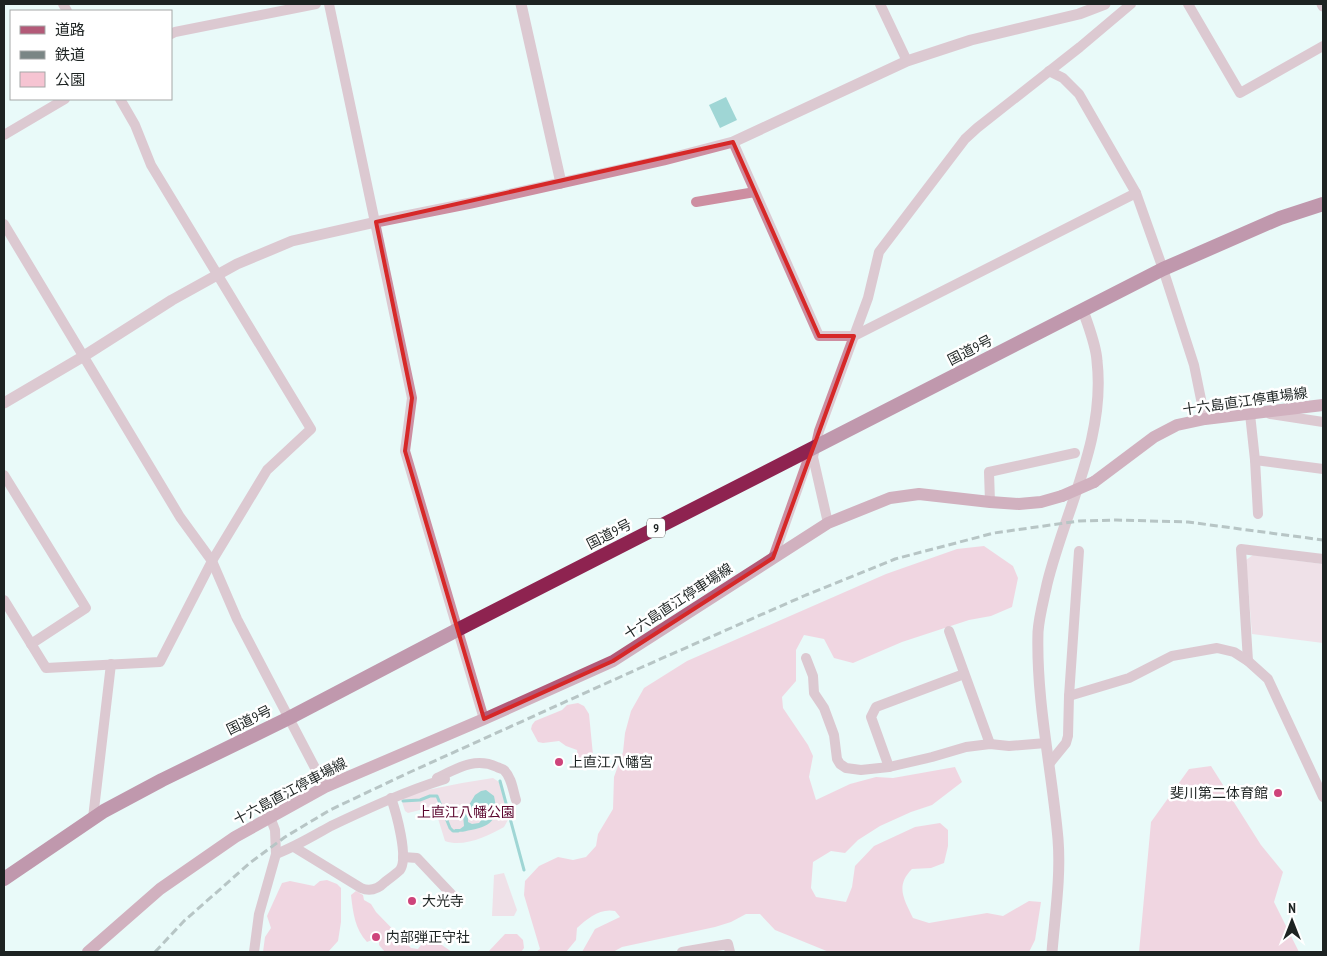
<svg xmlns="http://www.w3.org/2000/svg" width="1327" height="956" viewBox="0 0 1327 956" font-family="'PT Sans Narrow','Noto Sans JP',sans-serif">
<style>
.green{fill:#f6c4d2}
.forest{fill:#f9acc3}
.water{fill:#45aca8;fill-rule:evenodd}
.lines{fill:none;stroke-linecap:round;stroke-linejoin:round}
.stream{stroke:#45aca8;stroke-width:3}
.minor{stroke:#cd8ea1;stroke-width:10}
.tertiary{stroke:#cd8ea1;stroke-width:11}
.secondary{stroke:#b35a78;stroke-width:12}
.trunk{stroke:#8e2350;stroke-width:14}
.rail{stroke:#7a8685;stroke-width:3;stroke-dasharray:8 4;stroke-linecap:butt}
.secondary-bridge{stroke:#b35a78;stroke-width:12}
.marked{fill:none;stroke:#d62828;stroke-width:4;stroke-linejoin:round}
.poi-dot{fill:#ce447b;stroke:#fff;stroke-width:2}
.labels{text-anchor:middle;stroke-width:5;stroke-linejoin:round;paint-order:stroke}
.shield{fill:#fff;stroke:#616564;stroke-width:1}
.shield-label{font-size:12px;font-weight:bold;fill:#1d2322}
.street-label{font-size:14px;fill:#1d2322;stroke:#fff}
.poi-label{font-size:14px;fill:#1d2322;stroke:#fff;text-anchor:start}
.park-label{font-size:14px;fill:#5a052d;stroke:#fff}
</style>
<rect width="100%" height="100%" fill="#e9faf9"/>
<!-- green -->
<g class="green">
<polygon points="1253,555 1323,564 1323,643 1252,634 1246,560"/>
<path d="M493 778 499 782 509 818 504 827C488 836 463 848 445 841L435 809 432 807 408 813 405 811 401 799 412 793 462 783Z"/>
<polygon points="504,873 517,910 514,916 492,916 494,875"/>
</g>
<!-- forest -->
<g class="forest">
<path d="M984 546 1013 566 1018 578 1012 607 991 616 969 620 902 642 853 663 834 658 824 639 804 635 796 650V681L782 697 783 708 808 745 813 756 809 777 816 800 850 784 876 777 893 778 955 767 962 782 932 805 911 812 880 826 858 840 845 853 831 851 813 862 811 888 816 897 846 902 852 887 855 866 874 846 915 827 940 823 948 830V846L944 863 931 868 912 869C895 886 904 899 913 918L929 923 987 913 1003 916 1029 901 1041 902 1035 940 1029 952H829L775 930 760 914H746L731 922 715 927 622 947 613 952H582L595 929 620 917 615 911C600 908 588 918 577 928L576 940 566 952H536L540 949 524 895 525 881 539 866 558 857 573 860 586 857 596 846 598 834 613 809 614 777 623 752 625 733 631 711 644 688 687 661 886 574 957 549Z"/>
<polygon points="578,703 584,706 589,714 593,755 589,764 583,766 578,762 577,750 566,746 559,741 543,743 538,742 531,729 532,725 535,721 562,710 567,705"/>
<polygon points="1211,766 1261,845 1283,872 1274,902 1299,952 1139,952 1151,822 1189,769"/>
<polygon points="327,880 337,884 341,888 341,922 338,941 328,952 263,952 265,937 271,928 267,916 282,883 290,881 314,886 320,881"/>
<path d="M356 891 363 895 364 900 371 904 376 912 411 948 418 949 429 934 439 936V943L452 952H385L379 945V938L376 936 373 937 372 940 367 942C355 929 353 913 351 895Z"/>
<polygon points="505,934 517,934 523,940 524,948 521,952 488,952"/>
</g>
<!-- water -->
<g class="water">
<polygon points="726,97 737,120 720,128 709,105"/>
<path d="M486 790 494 796C499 818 493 826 471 830 465 831 461 833 455 831V829H460L464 826 463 815 475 795 481 791ZM479 804H484L488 812 479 823 472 824 468 822V816Z"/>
</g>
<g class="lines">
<!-- stream -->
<g class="stream">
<polyline points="500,781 524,870"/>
<polyline points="403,801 420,800 430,796 437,796 450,828 453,831 458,831"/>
</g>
<!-- minor -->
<g class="minor">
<polyline points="63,4 67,11"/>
<polyline points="329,4 412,398 405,451 484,719"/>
<polyline points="880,4 907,61"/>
<polyline points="1188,4 1240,93 1323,46"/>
<polyline points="171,34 175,32 316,4"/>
<polyline points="1049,71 1063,78 1079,94 1136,193"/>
<polyline points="4,135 65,99"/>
<polyline points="733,142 819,336 854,336 1136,193 1163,269 1194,365 1205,419"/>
<polyline points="696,202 755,192"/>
<polyline points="4,224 180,517 212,561 237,619 325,787"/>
<polyline points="1250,414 1255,460 1323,469"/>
<polyline points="1270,414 1323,422"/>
<polyline points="1255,460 1258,514"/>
<polyline points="4,475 86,608 31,644"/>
<polyline points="990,502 989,472 1075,453"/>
<polyline points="828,523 813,457 819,431 868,298 879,252 965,139 977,128 1080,47 1131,4"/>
<polyline points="773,558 807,462 813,457"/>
<polyline points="4,600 46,668 160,662 212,561 267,470 311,429 151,165 135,125 120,99"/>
<polyline points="949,631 990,744"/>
<polyline points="806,658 813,676 814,693 824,708 834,735 837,759 840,764 846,768 861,770 889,767"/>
<polyline points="1248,661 1241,549 1323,559"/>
<polyline points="964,674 876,707 871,717 889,767 932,757 966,747 990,744 1009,746 1046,743"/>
<polyline points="1069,696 1079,551"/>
<polyline points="1049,764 1066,743 1068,736 1069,696 1129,678 1172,656 1217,648 1234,652 1248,661 1268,679 1323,797"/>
<path d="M437 778C458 768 475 757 497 767 499 768 503 769 504 770 512 778 513 791 516 800"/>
<polyline points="93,818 111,664"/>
<path d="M294 847 361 888C370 892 378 889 385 882 390 878 396 874 400 870 409 858 396 812 391 798"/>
<path d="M276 854C295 847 313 836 331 826 369 808 406 791 445 779"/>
<polyline points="403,857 417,858 453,896"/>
<polyline points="254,952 259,914 276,854 275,830 270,817"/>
<polyline points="682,952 728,944 730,952"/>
</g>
<!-- tertiary -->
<g class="tertiary">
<polyline points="521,4 561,183"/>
<polyline points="1322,4 1323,6"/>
<polyline points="4,403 84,356 172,300 237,264 292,241 376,222 471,203 664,160 733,142 907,61 971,40 1079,14 1105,4"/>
<path d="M1052 952C1055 915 1061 876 1058 839 1052 770 1036 702 1038 632 1039 616 1044 599 1047 584 1065 510 1106 439 1097 361 1096 344 1088 326 1083 310"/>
</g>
<!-- secondary -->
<g class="secondary">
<polyline points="1094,482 1154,437 1177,425 1205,419 1323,405"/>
<polyline points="88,952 160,889 235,837 325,787 484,719 613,661 828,523 890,498 919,494 990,502 1019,504 1041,502 1062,496"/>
</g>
<!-- trunk -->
<polyline class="trunk" points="4,879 104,811 162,780 289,718 457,630 1163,269 1280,218 1323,204"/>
<!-- rail -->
<polyline class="rail" points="155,952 184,921 251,862 285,837 330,810 408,773 640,668 806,595 895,559 994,533 1079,521 1116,520 1188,522 1323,540"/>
<!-- secondary-bridge -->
<polyline class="secondary-bridge" points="1062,496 1094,482"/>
</g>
<!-- marked area -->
<path d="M0 0H1327V956H0ZM733 142 819 336H854L773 558 613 661 484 719 405 451 412 398 376 222Z" fill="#e9faf9" fill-opacity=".55" fill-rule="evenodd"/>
<path class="marked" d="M733 142 819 336H854L773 558 613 661 484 719 405 451 412 398 376 222Z"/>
<!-- markers -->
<g class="poi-dot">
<circle cx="559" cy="762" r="5"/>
<circle cx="1278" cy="793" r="5"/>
<circle cx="412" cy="901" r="5"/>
<circle cx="376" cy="937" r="5"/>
</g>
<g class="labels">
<!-- shield labels -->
<rect class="shield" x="647" y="518.5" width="18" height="19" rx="4"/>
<g class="shield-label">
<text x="656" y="532">9</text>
</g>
<!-- street labels -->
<g class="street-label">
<text transform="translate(970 350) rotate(-27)" y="5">国道9号</text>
<text transform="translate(1245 401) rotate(-8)" y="5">十六島直江停車場線</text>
<text transform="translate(609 534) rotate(-27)" y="5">国道9号</text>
<text transform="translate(678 601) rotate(-33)" y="5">十六島直江停車場線</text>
<text transform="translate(249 720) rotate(-26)" y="5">国道9号</text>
<text transform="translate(290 791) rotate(-28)" y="5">十六島直江停車場線</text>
</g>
<!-- poi labels -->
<g class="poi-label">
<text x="569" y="767">上直江八幡宮</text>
<text x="1268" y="798" text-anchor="end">斐川第二体育館</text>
<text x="422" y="906">大光寺</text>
<text x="386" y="942">内部弾正守社</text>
</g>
<!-- park labels -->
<g class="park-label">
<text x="466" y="817">上直江八幡公園</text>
</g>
</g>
<!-- border -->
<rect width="1327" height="956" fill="none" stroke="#1d2322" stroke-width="10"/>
<!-- legend -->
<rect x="10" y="10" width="162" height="90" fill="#ffffff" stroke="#a5a7a7"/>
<rect x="20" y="26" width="25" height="8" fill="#b35a78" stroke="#a5a7a7"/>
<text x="55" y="35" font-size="15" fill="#1d2322">道路</text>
<rect x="20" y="51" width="25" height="8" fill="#7a8685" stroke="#a5a7a7"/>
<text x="55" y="60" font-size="15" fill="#1d2322">鉄道</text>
<rect x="20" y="72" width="25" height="15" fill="#f6c4d2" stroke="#a5a7a7"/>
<text x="55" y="85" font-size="15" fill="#1d2322">公園</text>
<!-- north arrow -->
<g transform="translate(1292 921)" stroke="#ffffff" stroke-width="4" paint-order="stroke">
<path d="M0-4L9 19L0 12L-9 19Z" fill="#1d2322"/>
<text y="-8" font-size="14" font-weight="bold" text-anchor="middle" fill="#1d2322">N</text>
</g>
</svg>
